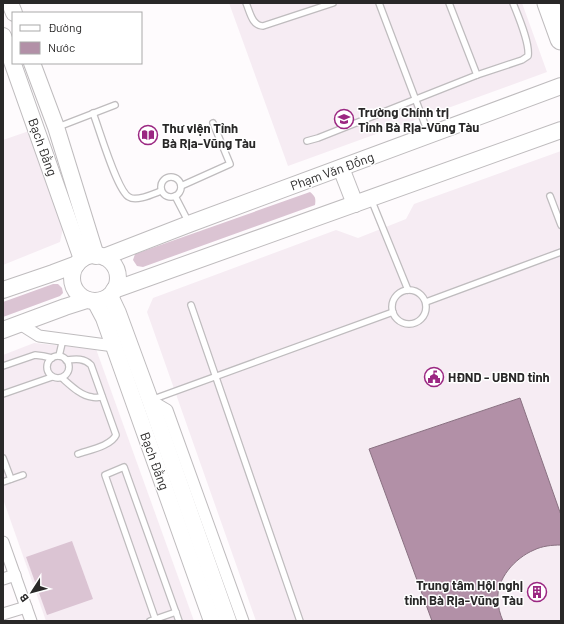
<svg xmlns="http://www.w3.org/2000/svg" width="564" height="624" viewBox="0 0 564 624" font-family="Barlow,sans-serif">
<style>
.built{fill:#f6ecf3}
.grass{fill:#dbc4d3}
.water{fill:#b290a7;stroke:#897181}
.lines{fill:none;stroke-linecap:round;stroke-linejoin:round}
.lane-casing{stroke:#bfbcbe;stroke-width:8}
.street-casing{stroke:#bfbcbe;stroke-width:13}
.secondary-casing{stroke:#bfbcbe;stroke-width:18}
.highway-casing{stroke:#bfbcbe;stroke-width:23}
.lane{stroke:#fff;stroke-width:5.5}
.street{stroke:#fff;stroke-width:11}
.secondary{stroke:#fff;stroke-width:16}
.highway{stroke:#fff;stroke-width:21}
.labels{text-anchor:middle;stroke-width:3;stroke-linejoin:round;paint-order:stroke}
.poi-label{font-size:13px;font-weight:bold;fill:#292828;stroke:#fff;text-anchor:start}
.street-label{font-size:13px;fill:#292828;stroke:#fff}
</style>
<rect width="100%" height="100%" fill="#fefbfd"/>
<!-- built -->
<g class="built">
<polygon points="229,3 522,3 547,72 288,166"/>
<polygon points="29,131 63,228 60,242 3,265 3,140"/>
<polygon points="561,151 561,621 256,621 147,312 153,298 336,230 358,238 406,219 414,204"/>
<polygon points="34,343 96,349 194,621 46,621 3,499 3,355"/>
</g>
<!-- grass -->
<g class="grass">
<path d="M310 192C315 196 316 198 315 205L143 267 137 266 133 260 135 254Z"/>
<polygon points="53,284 58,284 62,288 63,293 60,296 3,317 3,302"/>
<polygon points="72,541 93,599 47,615 26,557"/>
</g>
<!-- water -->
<path class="water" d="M520 398 561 515V545C552 545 542 546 534 550 515 558 496 579 498 600 498 607 500 614 503 621H432L369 449Z"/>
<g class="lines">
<!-- lane casing -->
<g class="lane-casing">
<g id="lane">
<path d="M246 3C250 12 252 26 263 26L333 3"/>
<polyline points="379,3 429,135"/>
<polyline points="449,3 477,75"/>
<path d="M93 113C99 128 117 191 129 197 136 202 153 194 161 191"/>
<polyline points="58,127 115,105"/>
<path d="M307 141 318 138 477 75 522 60 528 56C530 43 518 16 513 3"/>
<circle cx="171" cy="187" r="10"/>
<polyline points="181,186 230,164 213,123"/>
<polyline points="175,196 189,223"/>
<polyline points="550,196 561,225"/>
<polyline points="371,199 408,290"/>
<circle cx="409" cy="307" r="17"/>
<polyline points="426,302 561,252"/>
<polyline points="191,305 300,621"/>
<circle cx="58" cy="367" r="11"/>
<polyline points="59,356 63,339"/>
<path d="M66 360C76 359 84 358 91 365L116 435C111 446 89 450 78 454"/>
<polyline points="3,366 35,355 43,356 52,358"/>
<path d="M62 378C70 385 81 396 92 397 95 398 99 397 102 397"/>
<polyline points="3,394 52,377"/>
<polyline points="151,400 393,312"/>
<polyline points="3,458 11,479"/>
<polyline points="3,482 23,475"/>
<polyline points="150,621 176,612"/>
<polyline points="156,621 105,475 124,467 179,621"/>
</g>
</g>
<!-- street casing -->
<g class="street-casing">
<g id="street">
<polyline points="20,324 39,336 114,346"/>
<polyline points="150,400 167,410 243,621"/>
<polyline points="3,542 31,621"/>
<polyline points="3,579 15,575"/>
<polyline points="3,614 26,607"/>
</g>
</g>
<!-- secondary casing -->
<g class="secondary-casing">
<g id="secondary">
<polyline points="10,3 14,13"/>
<polyline points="3,36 82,259"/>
<polyline points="32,63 56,127 96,256"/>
<polyline points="341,168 355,204"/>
<circle cx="95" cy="278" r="23"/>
<polyline points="104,257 189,224 561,86"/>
<polyline points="3,290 53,273 77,264"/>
<polyline points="114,290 561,130"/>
<polyline points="110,296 118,313 150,400 228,621"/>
<polyline points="95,301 104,318 212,621"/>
<polyline points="3,330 65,307 87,300"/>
</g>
</g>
<!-- highway casing -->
<g class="highway-casing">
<polyline id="highway" points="548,3 561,39"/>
</g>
<!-- lane -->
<use href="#lane" class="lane"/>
<!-- street -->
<use href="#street" class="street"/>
<!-- secondary -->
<use href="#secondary" class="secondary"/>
<!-- highway -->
<use href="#highway" class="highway"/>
</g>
<!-- icons -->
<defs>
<g id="university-ring" transform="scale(1)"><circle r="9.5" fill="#fff" stroke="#9b2782" stroke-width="1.5"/><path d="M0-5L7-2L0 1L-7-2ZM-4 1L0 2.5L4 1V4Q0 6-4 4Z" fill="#9b2782"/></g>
<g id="library-ring" transform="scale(1)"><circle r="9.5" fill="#fff" stroke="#9b2782" stroke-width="1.5"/><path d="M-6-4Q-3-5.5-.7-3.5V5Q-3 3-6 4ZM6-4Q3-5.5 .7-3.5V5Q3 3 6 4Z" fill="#9b2782"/></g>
<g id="civic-ring" transform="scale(1)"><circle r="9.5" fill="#fff" stroke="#9b2782" stroke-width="1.5"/><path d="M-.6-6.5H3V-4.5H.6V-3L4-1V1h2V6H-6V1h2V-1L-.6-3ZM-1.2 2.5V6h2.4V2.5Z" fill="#9b2782"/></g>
<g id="building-ring" transform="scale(1)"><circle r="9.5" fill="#fff" stroke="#9b2782" stroke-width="1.5"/><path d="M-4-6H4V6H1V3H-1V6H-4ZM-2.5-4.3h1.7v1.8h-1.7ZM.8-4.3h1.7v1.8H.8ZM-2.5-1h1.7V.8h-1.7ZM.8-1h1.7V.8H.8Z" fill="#9b2782"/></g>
</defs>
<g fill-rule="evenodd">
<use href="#university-ring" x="344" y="119"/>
<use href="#library-ring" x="148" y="135"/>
<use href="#civic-ring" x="434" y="377"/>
<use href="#building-ring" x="537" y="592"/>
</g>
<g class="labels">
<!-- poi labels -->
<g class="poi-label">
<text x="358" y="117">Trường Chính trị<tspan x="358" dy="15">Tỉnh Bà Rịa-Vũng Tàu</tspan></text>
<text x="162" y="133">Thư viện Tỉnh<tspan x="162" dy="15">Bà Rịa-Vũng Tàu</tspan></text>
<text x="448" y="382">HĐND - UBND tỉnh</text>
<text x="523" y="590" text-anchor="end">Trung tâm Hội nghị<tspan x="523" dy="15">tỉnh Bà Rịa-Vũng Tàu</tspan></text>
</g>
<!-- street labels -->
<g class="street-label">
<text transform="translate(43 147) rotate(70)" y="5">Bạch Đằng</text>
<text transform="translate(332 171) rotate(-20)" y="5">Phạm Văn Đồng</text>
<text transform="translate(155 461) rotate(70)" y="5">Bạch Đằng</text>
</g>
</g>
<!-- border -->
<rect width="564" height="624" fill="none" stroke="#292828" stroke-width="8"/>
<!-- legend -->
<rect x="12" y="12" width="130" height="52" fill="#ffffff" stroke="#a9a9a9"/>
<rect x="20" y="25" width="20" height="6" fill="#ffffff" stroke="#a9a9a9"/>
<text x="48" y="32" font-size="12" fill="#292828">Đường</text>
<rect x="20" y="42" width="20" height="12" fill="#b290a7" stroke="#a9a9a9"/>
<text x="48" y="52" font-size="12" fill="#292828">Nước</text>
<!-- north arrow -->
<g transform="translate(32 592) rotate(234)" stroke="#ffffff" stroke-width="3" paint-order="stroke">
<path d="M0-3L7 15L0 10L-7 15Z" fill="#292828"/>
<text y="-6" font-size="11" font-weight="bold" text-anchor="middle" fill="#292828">B</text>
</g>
</svg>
